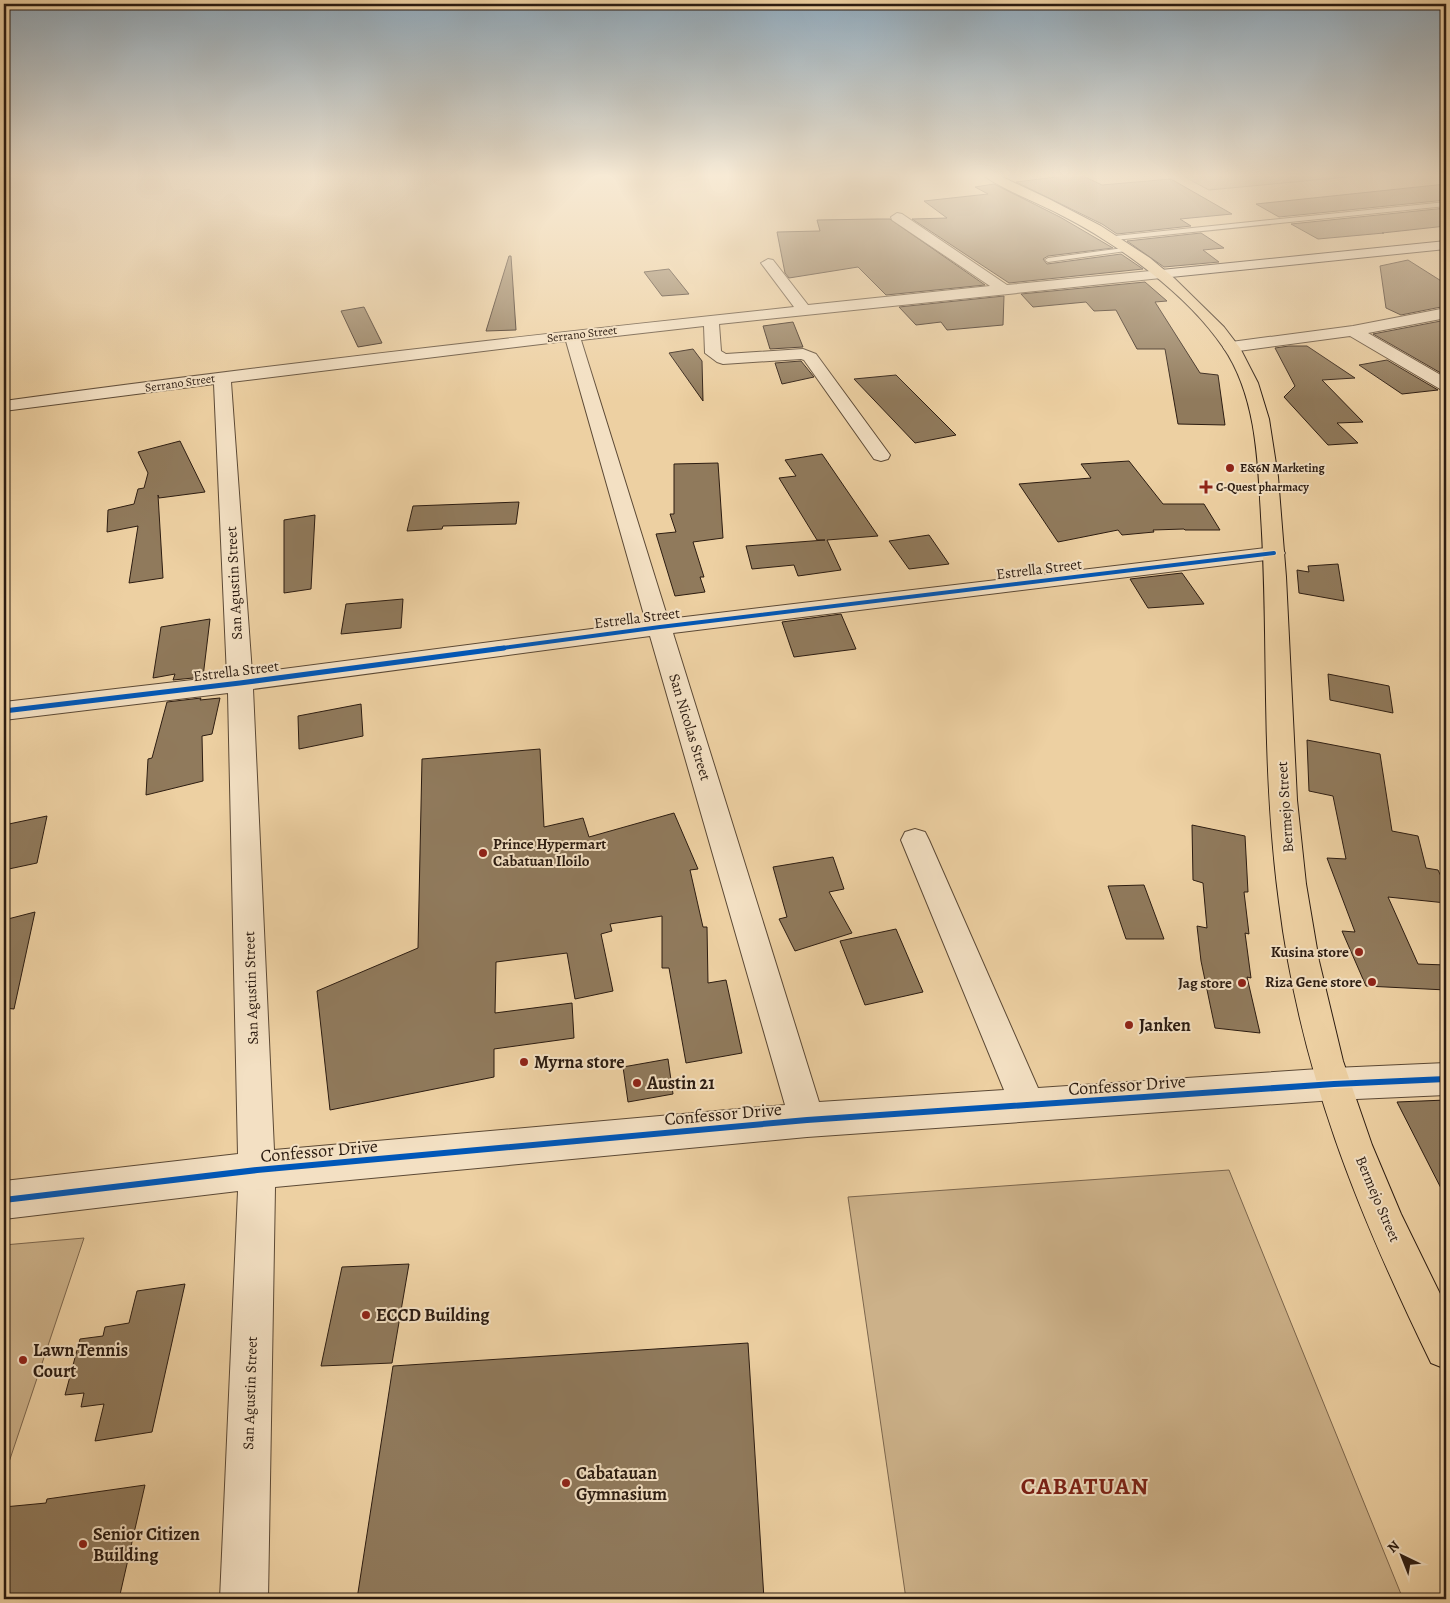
<svg xmlns="http://www.w3.org/2000/svg" width="1450" height="1603" viewBox="0 0 1450 1603" font-family="Alegreya,serif">
<style>
.green{fill:#ccb189;stroke:#7c664d}
.building{fill:#907a5c;stroke:#2c1c11}
.lines{fill:none;stroke-linecap:round;stroke-linejoin:round}
.service-casing{stroke:#5c4935;stroke-width:2}
.minor-casing{stroke:#5c4935;stroke-width:2}
.secondary-casing{stroke:#2c1c11;stroke-width:2}
.primary-casing{stroke:#2c1c11;stroke-width:2}
.service{fill:#f3e0c3;fill-rule:evenodd}
.minor{fill:#f3e0c3;fill-rule:evenodd}
.secondary{fill:#f3e0c3;fill-rule:evenodd}
.primary{fill:#edd0a2;fill-rule:evenodd}
.cycleway-far2-casing{stroke:#f3e0c3;stroke-width:6}
.cycleway-far1-casing{stroke:#f3e0c3;stroke-width:8}
.cycleway-casing{stroke:#f3e0c3;stroke-width:9}
.cycleway-far2{stroke:#0057b8;stroke-width:4}
.cycleway-far1{stroke:#0057b8;stroke-width:5}
.cycleway{stroke:#0057b8;stroke-width:6}
.poi-dot{fill:#8f2418;stroke:#f3e0c3;stroke-width:2}
.labels{text-anchor:middle;stroke-width:4;stroke-linejoin:round;paint-order:stroke}
.far-street-label{font-size:12px;fill:#2c1c11;stroke:#f3e0c3}
.far-poi-label{font-size:12px;font-weight:bold;fill:#2c1c11;stroke:#f3e0c3;text-anchor:start}
.street-label{font-size:15px;fill:#2c1c11;stroke:#f3e0c3}
.poi-label{font-size:15px;font-weight:bold;fill:#2c1c11;stroke:#f3e0c3;text-anchor:end}
.near-poi-label{font-size:18px;font-weight:bold;fill:#2c1c11;stroke:#f3e0c3;text-anchor:start}
.near-street-label{font-size:18px;fill:#2c1c11;stroke:#f3e0c3}
.near-district-label{font-size:24px;font-weight:bold;letter-spacing:1px;fill:#7a1f14;stroke:#f3e0c3}
</style>
<rect width="100%" height="100%" fill="#edd0a2"/>
<filter id="stains"><feTurbulence type="fractalNoise" baseFrequency=".004" numOctaves="4"/><feColorMatrix values="0 0 0 0 .2 0 0 0 0 .09 0 0 0 0 .02 0 0 0 .5 -.17"/></filter>
<radialGradient id="worn" r=".72"><stop offset=".6" stop-color="#630" stop-opacity="0"/><stop offset="1" stop-color="#630" stop-opacity=".3"/></radialGradient>
<!-- green -->
<g class="green">
<polygon points="1181,175 1368,175 1209,190"/>
<polygon points="1229,1170 1403,1599 906,1599 848,1197"/>
<polygon points="84,1238 5,1474 4,1474 4,1245"/>
</g>
<!-- building -->
<g class="building">
<polygon points="1072,175 1081,175 1102,185 1171,179 1232,214 1180,219 1191,226 1117,234 1102,224 1016,182"/>
<polygon points="994,184 1060,217 1113,248 1048,256 1043,259 1047,264 1121,254 1143,269 1009,283 912,219 947,218 924,201 988,194 975,187"/>
<polygon points="1446,184 1446,200 1279,217 1256,204"/>
<polygon points="1446,208 1446,226 1382,233 1384,233 1318,239 1291,224"/>
<polygon points="877,219 890,219 985,285 886,295 858,267 789,278 785,273 777,232 820,231 817,220"/>
<polygon points="1201,233 1224,248 1203,250 1219,262 1164,267 1127,241"/>
<polygon points="509,256 511,256 516,330 486,331"/>
<polygon points="1408,260 1446,284 1446,306 1401,315 1386,308 1380,266"/>
<polygon points="669,269 689,294 662,296 644,272"/>
<polygon points="1145,282 1167,301 1155,302 1200,373 1218,375 1225,425 1178,424 1165,349 1137,349 1116,310 1094,311 1086,302 1033,307 1021,294"/>
<polygon points="1004,296 1003,325 947,330 941,322 916,325 899,307"/>
<polygon points="364,307 382,343 358,347 341,311"/>
<polygon points="1446,320 1446,376 1373,334"/>
<polygon points="793,322 803,347 770,349 763,326"/>
<polygon points="1289,346 1307,346 1355,378 1322,380 1363,422 1337,423 1358,443 1328,445 1284,397 1295,386 1275,348"/>
<polygon points="693,349 702,361 703,401 669,353"/>
<polygon points="1387,360 1438,390 1402,394 1359,365"/>
<polygon points="801,361 814,377 782,384 775,363"/>
<polygon points="896,375 956,435 915,443 854,379"/>
<polygon points="180,441 205,492 159,498 158,495 163,578 129,583 138,526 107,532 108,510 134,504 138,489 144,488 148,473 138,452"/>
<polygon points="822,454 878,536 827,540 841,570 798,576 794,565 752,569 746,546 825,540 817,540 779,478 796,476 785,460"/>
<polygon points="1129,461 1163,504 1204,504 1220,530 1185,530 1184,529 1153,530 1154,532 1122,535 1118,530 1058,542 1019,484 1091,478 1081,464"/>
<polygon points="718,463 723,538 693,542 704,577 700,577 705,592 675,596 656,534 676,532 670,514 674,514 674,464"/>
<polygon points="519,502 516,524 443,526 442,529 407,531 413,506"/>
<polygon points="315,515 311,589 284,593 284,520"/>
<polygon points="929,535 949,564 909,569 889,541"/>
<polygon points="1338,564 1344,601 1299,593 1297,570 1309,572 1308,566"/>
<polygon points="1182,573 1204,604 1148,608 1130,579"/>
<polygon points="403,599 401,628 341,634 346,604"/>
<polygon points="841,614 856,649 794,657 782,622"/>
<polygon points="210,619 203,677 173,680 175,674 153,678 161,627"/>
<polygon points="1328,674 1389,686 1393,713 1330,700"/>
<polygon points="201,698 200,700 220,698 212,734 202,736 203,781 146,795 148,759 152,758 167,702"/>
<polygon points="361,704 363,736 299,749 298,716"/>
<polygon points="1307,740 1380,754 1392,831 1418,836 1426,868 1438,870 1446,887 1446,903 1388,897 1418,964 1446,965 1446,990 1366,986 1342,931 1355,932 1327,858 1346,859 1333,796 1309,791"/>
<polygon points="540,749 544,827 583,818 589,837 674,813 698,869 690,870 703,927 707,927 708,983 726,980 742,1053 686,1063 669,968 662,968 662,916 610,924 612,931 601,934 613,991 575,999 567,953 496,962 495,1013 572,1003 574,1038 494,1049 494,1077 330,1110 317,991 418,948 422,759"/>
<polygon points="47,816 37,863 4,870 4,825"/>
<polygon points="1192,825 1245,836 1248,892 1244,892 1249,934 1245,933 1251,978 1247,977 1260,1033 1215,1028 1201,961 1197,926 1207,928 1203,883 1193,880"/>
<polygon points="833,857 844,889 829,892 852,933 795,951 779,919 787,917 773,867"/>
<polygon points="1144,885 1164,939 1126,939 1108,886"/>
<polygon points="35,912 14,1009 4,1008 4,920"/>
<polygon points="896,929 923,992 865,1005 840,941"/>
<polygon points="668,1059 673,1094 628,1102 623,1067"/>
<polygon points="1446,1100 1446,1198 1397,1102"/>
<polygon points="409,1264 392,1363 321,1366 342,1267"/>
<polygon points="185,1284 152,1432 95,1441 104,1404 81,1407 84,1393 65,1395 80,1339 103,1336 105,1327 129,1323 137,1291"/>
<polygon points="748,1343 764,1599 357,1599 393,1366"/>
<polygon points="145,1485 119,1599 4,1599 4,1507 46,1503 47,1499"/>
</g>
<g class="lines">
<!-- service casing -->
<g class="service-casing">
<g id="service">
<polygon points="1446,202 1446,206 1115,240 1112,238 1115,236"/>
<polygon points="1131,247 1133,248 1133,250 1048,262 1045,260 1048,258"/>
</g>
</g>
<!-- minor casing -->
<g class="minor-casing">
<g id="minor">
<path d="M897 213 902 214 1007 285 1161 270 1166 271 1168 274 1166 277 1161 278 719 324 721 351 726 354 803 349 816 354 890 455 888 459 881 461 874 459 804 360 801 359 723 364 717 362 705 353 704 326 581 340 668 619 1274 547 1282 548 1285 553 1282 558 1274 559 673 633 819 1102 1004 1090 901 840 905 832 915 829 925 832 929 840 1038 1088 1334 1068 1446 1063V1095L1334 1100 807 1137 275 1187 268 1599H220L238 1191 4 1219V1181L238 1154 228 693 4 720V702L227 676 214 384 4 411V401C266 365 531 335 794 307L761 263 768 259 773 260 808 305 990 286 892 220 891 217ZM566 341 646 622 252 673 231 382ZM650 636 785 1105 274 1150 253 689Z"/>
<polygon points="1446,308 1446,318 1368,333 1446,378 1446,390 1440,389 1350,336 1231,352 1225,350 1223,347 1225,344 1231,342 1353,326"/>
</g>
</g>
<!-- secondary casing -->
<g class="secondary-casing">
<polygon id="secondary" points="1446,241 1446,249 1161,278 1156,277 1154,274 1156,271 1161,270"/>
</g>
<!-- primary casing -->
<g class="primary-casing">
<path id="primary" d="M983 175H998L1049 199 1101 226 1150 258 1174 278 1224 327 1240 348 1258 383 1269 419 1278 477 1286 577 1297 800 1306 884 1319 961 1343 1061 1372 1145 1401 1214 1446 1306V1369L1431 1363C1357 1211 1300 1071 1279 902 1270 835 1267 767 1266 699 1265 638 1265 577 1261 516 1258 459 1256 395 1223 347 1187 294 1118 244 1061 215 1039 203 1001 189 983 175Z"/>
</g>
<!-- service -->
<use href="#service" class="service"/>
<!-- minor -->
<use href="#minor" class="minor"/>
<!-- secondary -->
<use href="#secondary" class="secondary"/>
<!-- primary -->
<use href="#primary" class="primary"/>
<!-- cycleway-far2 casing -->
<g class="cycleway-far2-casing">
<polyline id="cycleway-far2" points="495,649 660,627 1274,553"/>
</g>
<!-- cycleway-far1 casing -->
<g class="cycleway-far1-casing">
<polyline id="cycleway-far1" points="4,711 240,683 504,648"/>
</g>
<!-- cycleway casing -->
<g class="cycleway-casing">
<polyline id="cycleway" points="4,1200 257,1170 807,1120 1334,1084 1446,1079"/>
</g>
<!-- cycleway-far2 -->
<use href="#cycleway-far2" class="cycleway-far2"/>
<!-- cycleway-far1 -->
<use href="#cycleway-far1" class="cycleway-far1"/>
<!-- cycleway -->
<use href="#cycleway" class="cycleway"/>
</g>
<!-- sky -->
<linearGradient id="sky" x2="0" y2="1"><stop stop-color="#8fa7b8"/><stop offset="0.44" stop-color="#f7ead5"/><stop offset="1" stop-color="#f7ead5" stop-opacity="0"/></linearGradient>
<rect width="1450" height="399" fill="url(#sky)"/>
<!-- markers -->
<g class="poi-dot">
<circle cx="1230" cy="468" r="5"/>
<path d="M1203.5 479.5h5v5h5v5h-5v5h-5v-5h-5v-5h5z"/>
<circle cx="483" cy="853" r="5"/>
<circle cx="1359" cy="952" r="5"/>
<circle cx="1372" cy="982" r="5"/>
<circle cx="1242" cy="983" r="5"/>
<circle cx="1129" cy="1025" r="5"/>
<circle cx="524" cy="1062" r="5"/>
<circle cx="637" cy="1083" r="5"/>
<circle cx="366" cy="1315" r="5"/>
<circle cx="23" cy="1360" r="5"/>
<circle cx="566" cy="1483" r="5"/>
<circle cx="83" cy="1544" r="5"/>
</g>
<g class="labels">
<!-- far-street labels -->
<g class="far-street-label">
<text transform="translate(582 334) rotate(-7)" y="4">Serrano Street</text>
<text transform="translate(180 383) rotate(-8)" y="4">Serrano Street</text>
</g>
<!-- far-poi labels -->
<g class="far-poi-label">
<text x="1240" y="472">E&amp;6N Marketing</text>
<text x="1216" y="491">C-Quest pharmacy</text>
</g>
<!-- street labels -->
<g class="street-label">
<text transform="translate(1039 569) rotate(-7)" y="5">Estrella Street</text>
<text transform="translate(234 583) rotate(-93)" y="5">San Agustin Street</text>
<text transform="translate(637 618) rotate(-7)" y="5">Estrella Street</text>
<text transform="translate(236 671) rotate(-7)" y="5">Estrella Street</text>
<text transform="translate(690 727) rotate(73)" y="5">San Nicolas Street</text>
<text transform="translate(1285 807) rotate(-94)" y="5">Bermejo Street</text>
<text transform="translate(251 988) rotate(-92)" y="5">San Agustin Street</text>
<text transform="translate(1378 1199) rotate(67)" y="5">Bermejo Street</text>
<text transform="translate(250 1393) rotate(-88)" y="5">San Agustin Street</text>
</g>
<!-- poi labels -->
<g class="poi-label">
<text x="493" y="849" text-anchor="start">Prince Hypermart<tspan x="493" dy="17">Cabatuan Iloilo</tspan></text>
<text x="1349" y="957">Kusina store</text>
<text x="1362" y="987">Riza Gene store</text>
<text x="1232" y="988">Jag store</text>
</g>
<!-- near-poi labels -->
<g class="near-poi-label">
<text x="1139" y="1031">Janken</text>
<text x="534" y="1068">Myrna store</text>
<text x="647" y="1089">Austin 21</text>
<text x="376" y="1321">ECCD Building</text>
<text x="33" y="1356">Lawn Tennis<tspan x="33" dy="21">Court</tspan></text>
<text x="576" y="1479">Cabatauan<tspan x="576" dy="21">Gymnasium</tspan></text>
<text x="93" y="1540">Senior Citizen<tspan x="93" dy="21">Building</tspan></text>
</g>
<!-- near-street labels -->
<g class="near-street-label">
<text transform="translate(1127 1085) rotate(-4)" y="6">Confessor Drive</text>
<text transform="translate(723 1114) rotate(-5)" y="6">Confessor Drive</text>
<text transform="translate(319 1151) rotate(-5)" y="6">Confessor Drive</text>
</g>
<!-- near-district labels -->
<g class="near-district-label">
<text x="1085" y="1494">CABATUAN</text>
</g>
</g>
<!-- margin -->
<rect width="1450" height="1603" fill="none" stroke="#edd0a2" stroke-width="20"/>
<rect x="5" y="5" width="1440" height="1593" fill="none" stroke="#2c1c11" stroke-width="2.5"/>
<rect x="10" y="10" width="1430" height="1583" fill="none" stroke="#2c1c11"/>
<!-- north arrow -->
<g transform="translate(1402 1556) rotate(317)" stroke="#f3e0c3" stroke-width="4" paint-order="stroke">
<path d="M0-4L9 19L0 12L-9 19Z" fill="#2c1c11"/>
<text y="-8" font-size="14" font-weight="bold" text-anchor="middle" fill="#2c1c11">N</text>
</g>
<rect width="100%" height="100%" filter="url(#stains)"/>
<rect width="100%" height="100%" fill="url(#worn)"/>
</svg>
